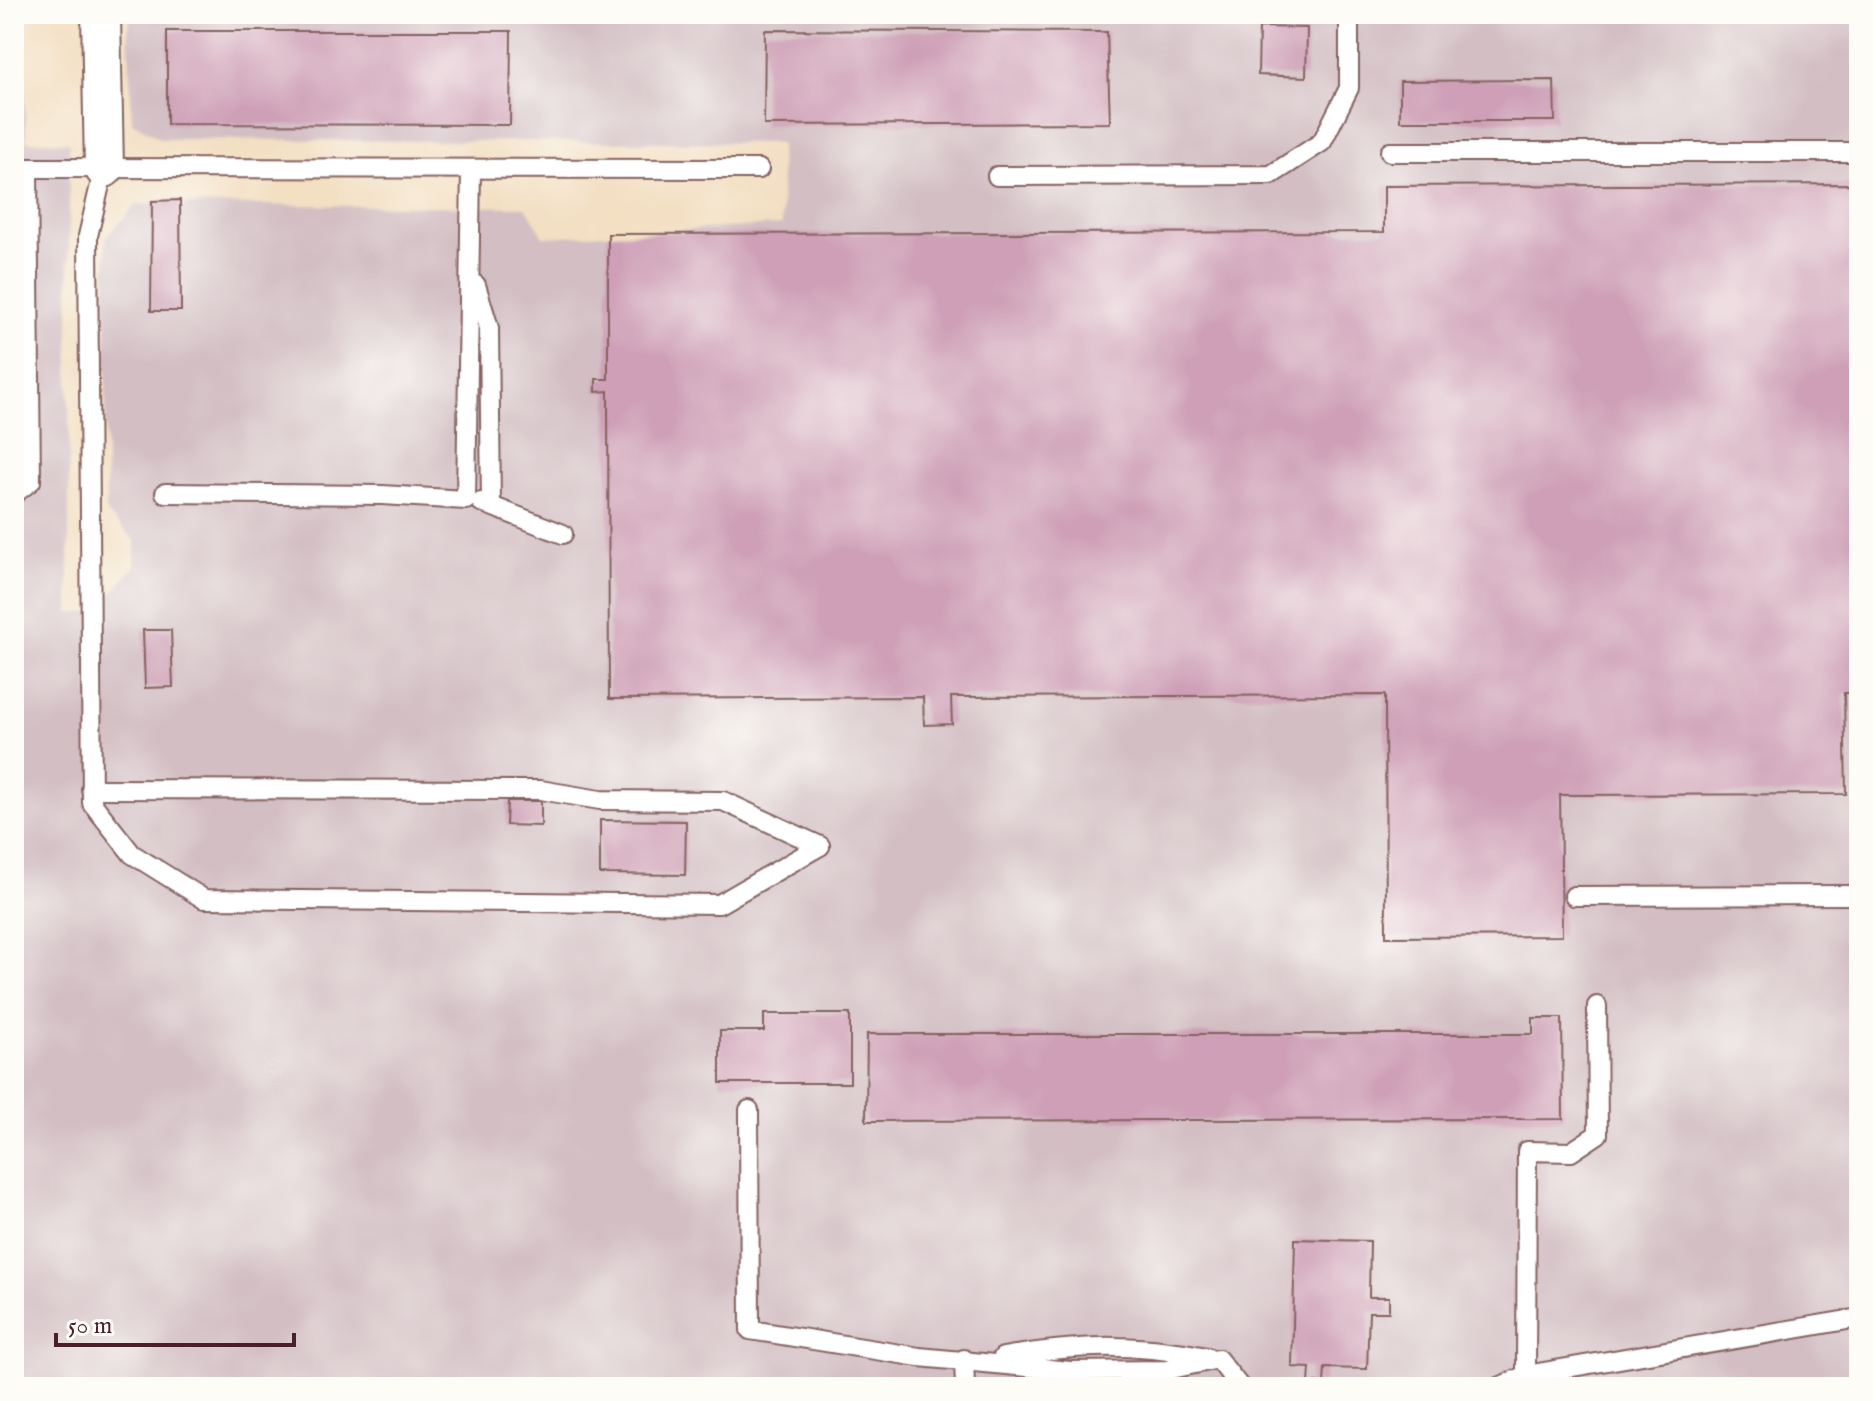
<svg xmlns="http://www.w3.org/2000/svg" width="1873" height="1401" viewBox="0 0 1873 1401" font-family="'IM FELL English',serif">
<style>
.industrial{fill:#d2bec3}
.building{fill:#ce9fb6}
.lines{fill:none;stroke-linecap:round;stroke-linejoin:round}
.lane-casing{stroke:#856260;stroke-width:22}
.street-casing{stroke:#856260;stroke-width:42}
.lane{stroke:#fff;stroke-width:18}
.street{stroke:#fff;stroke-width:38}
</style>
<rect width="100%" height="100%" fill="#fdfcf7"/>
<filter id="ink" filterUnits="userSpaceOnUse"><feTurbulence type="fractalNoise" baseFrequency=".0125" numOctaves="2"/><feDisplacementMap in="SourceGraphic" scale="16" xChannelSelector="R" yChannelSelector="G"/><feConvolveMatrix kernelMatrix="1 2 1 2 8 2 1 2 1" color-interpolation-filters="sRGB"/></filter>
<filter id="wash" filterUnits="userSpaceOnUse"><feTurbulence type="fractalNoise" baseFrequency=".006" numOctaves="4" result="noise"/><feDisplacementMap in="SourceGraphic" scale="32" xChannelSelector="R" yChannelSelector="G"/><feGaussianBlur stdDeviation="1.8" result="paint"/><feColorMatrix in="noise" values="0 0 0 0 0 0 0 0 0 0 0 0 0 0 0 0 0 1.4 0 .05"/><feComposite in="paint" operator="in"/></filter>
<g filter="url(#wash)">
<rect width="100%" height="100%" fill="#f3dfc2"/>
<!-- industrial -->
<polygon class="industrial" points="14,14 23,14 26,141 69,142 69,613 107,612 108,598 135,566 135,541 106,512 106,237 137,204 526,207 544,237 782,225 780,143 161,139 132,122 128,26 132,14 1859,14 1859,1387 14,1387"/>
<g id="blocks">
<!-- building -->
<g class="building">
<polygon points="1259,27 1307,28 1306,77 1258,75"/>
<polygon points="765,30 1107,32 1110,123 764,125"/>
<polygon points="167,31 511,31 510,125 167,124"/>
<polygon points="1554,80 1555,121 1400,121 1400,81"/>
<polygon points="1859,184 1859,693 1844,693 1846,794 1560,795 1562,936 1386,937 1385,695 951,697 952,724 924,725 923,697 609,699 608,391 596,392 596,379 608,379 608,234 1384,232 1384,186"/>
<polygon points="180,200 181,311 151,311 152,201"/>
<polygon points="143,630 171,630 173,687 145,688"/>
<polygon points="507,801 541,801 541,826 506,825"/>
<polygon points="600,820 686,821 685,875 600,874"/>
<polygon points="764,1014 850,1014 850,1083 720,1083 720,1031 764,1031"/>
<polygon points="1533,1018 1562,1018 1563,1119 866,1121 867,1034 1533,1034"/>
<polygon points="1295,1239 1370,1241 1369,1297 1389,1297 1389,1312 1369,1312 1367,1369 1325,1368 1324,1383 1309,1383 1310,1368 1292,1367"/>
</g>
</g>
</g>
<g filter="url(#ink)">
<use href="#blocks" fill-opacity="0" stroke="#856260" stroke-width="2"/>
<g class="lines">
<!-- lane casing -->
<g class="lane-casing">
<g id="lane">
<polyline points="1390,152 1859,152"/>
<polyline points="14,168 759,169"/>
<polyline points="104,168 88,236 92,803 132,854 204,899 719,904 820,846"/>
<polyline points="997,176 1271,175 1322,142 1349,88 1349,14"/>
<polyline points="476,285 489,328 491,504"/>
<polyline points="165,493 382,495 466,500 471,169"/>
<polyline points="14,494 31,481 28,168"/>
<polyline points="481,502 563,534"/>
<polyline points="91,789 540,790 600,800 723,801 820,846"/>
<polyline points="1574,896 1859,895"/>
<polyline points="749,1110 750,1330 919,1357 1070,1371 1167,1370 1218,1359 1240,1387"/>
<path d="M1003 1357C1079 1344 1131 1343 1207 1357"/>
<polyline points="964,1359 965,1387"/>
<polyline points="1526,1375 1527,1151 1571,1152 1598,1134 1597,1006"/>
<polyline points="1499,1387 1526,1375 1859,1318"/>
</g>
</g>
<!-- street casing -->
<g class="street-casing">
<polyline id="street" points="101,14 104,168"/>
</g>
<!-- lane -->
<use href="#lane" class="lane"/>
<!-- street -->
<use href="#street" class="street"/>
</g>
</g>
<!-- margin -->
<rect width="1873" height="1401" fill="none" stroke="#fdfcf7" stroke-width="48"/>
<!-- scale -->
<path d="M56 1333v12h238v-12" fill="none" stroke="#4a1f2b" stroke-width="4"/>
<text x="68" y="1333" font-size="24" fill="#4a1f2b" stroke="#fdfcf7" stroke-width="6" paint-order="stroke">50 m</text>
</svg>
